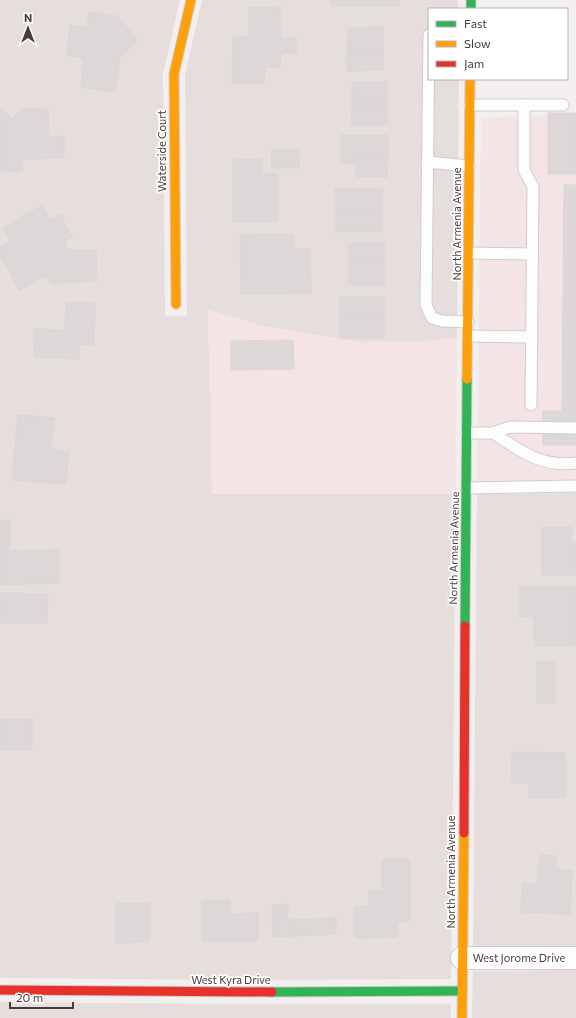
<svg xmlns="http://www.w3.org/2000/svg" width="576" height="1018" viewBox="0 0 576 1018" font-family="Commissioner,sans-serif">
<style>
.residential{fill:#e6dddd}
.commercial{fill:#f4e4e5}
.building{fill:#ddd7d8;stroke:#dbd5d5}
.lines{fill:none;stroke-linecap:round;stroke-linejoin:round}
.lane-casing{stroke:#d1cccc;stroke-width:13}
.street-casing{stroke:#d1cccc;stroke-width:24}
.fast-casing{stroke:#d4caca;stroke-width:11}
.slow-casing{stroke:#d4caca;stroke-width:11}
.jam-casing{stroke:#d4caca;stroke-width:11}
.lane{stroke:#fdfdfd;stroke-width:11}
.street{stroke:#fdfdfd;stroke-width:22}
.fast{stroke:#30b455;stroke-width:9}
.slow{stroke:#ff9f0a;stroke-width:9}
.jam{stroke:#e5322d;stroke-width:9}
.labels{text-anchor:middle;stroke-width:3.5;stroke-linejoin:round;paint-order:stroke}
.street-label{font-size:11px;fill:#493b3c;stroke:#fff}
</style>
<rect width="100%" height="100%" fill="#f3efef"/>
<!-- residential -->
<g class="residential">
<polygon points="0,0 180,0 163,74 165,316 187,316 185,75 202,0 458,0 458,9 429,9 429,79 459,79 457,338 426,341 359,342 263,326 208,310 212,494 456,494 451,979 230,980 0,978"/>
<polygon points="576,493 576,946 473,946 477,494"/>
<polygon points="576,970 576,1018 472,1018 473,971"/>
<polygon points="0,1002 230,1004 451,1004 451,1018 0,1018"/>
</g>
<!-- commercial -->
<g class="commercial">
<polygon points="576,114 576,493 477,494 481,118"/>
<polygon points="208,310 263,326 359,342 426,341 457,338 456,494 212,494"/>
</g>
<!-- building -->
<g class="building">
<rect x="331" y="0" width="20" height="6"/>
<rect x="351" y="0" width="22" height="6"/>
<rect x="373" y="0" width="26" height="6"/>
<polygon points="249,7 281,8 281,38 297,38 297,53 281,52 280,68 265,67 264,83 232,83 233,37 249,37"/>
<polygon points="89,12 117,16 137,39 120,58 115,92 81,87 84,58 67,55 70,25 87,28"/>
<polygon points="383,27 383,51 347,50 348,28"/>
<polygon points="347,50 383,51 383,70 347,71"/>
<rect x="352" y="82" width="35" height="22"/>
<polygon points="352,104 387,104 387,125 351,125"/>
<polygon points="0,108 12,119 22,109 48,108 49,136 64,136 64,158 22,159 22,171 0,172"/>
<rect x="548" y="113" width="28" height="61"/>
<polygon points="341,135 388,135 388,157 357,157 357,163 341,163"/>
<polygon points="272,150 300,150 299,168 271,168"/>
<polygon points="357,157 388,157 387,177 356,177"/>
<polygon points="233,159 262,159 262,174 277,174 277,222 233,222"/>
<polygon points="564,185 576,185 576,411 562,411"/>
<rect x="335" y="189" width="47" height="23"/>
<polygon points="42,206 50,220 60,214 72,237 64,241 68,250 96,250 97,281 51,283 46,275 19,290 0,254 0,247 10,242 3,228"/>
<rect x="335" y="212" width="47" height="20"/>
<polygon points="293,234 293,249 310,249 311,293 241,294 240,235"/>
<rect x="349" y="243" width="36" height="20"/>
<rect x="349" y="263" width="36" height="22"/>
<polygon points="340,297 385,297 385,316 340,315"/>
<polygon points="66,302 95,303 94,345 79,344 79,359 34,357 35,329 65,330"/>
<polygon points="340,315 385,316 385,338 340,338"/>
<polygon points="293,340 294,369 231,370 231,341"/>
<rect x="543" y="411" width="33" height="34"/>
<polygon points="18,415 54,418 51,450 69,452 66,484 12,480"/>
<polygon points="0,520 10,520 10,551 59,550 59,583 0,585"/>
<polygon points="542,527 572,527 571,543 576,543 576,575 542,575"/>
<polygon points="519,587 576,587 576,645 534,646 534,616 519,617"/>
<polygon points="0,593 48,594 47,623 0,623"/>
<rect x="537" y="662" width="18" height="41"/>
<rect x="0" y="719" width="32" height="31"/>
<polygon points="512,752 565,753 565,798 529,798 529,783 511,783"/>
<polygon points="540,855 556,856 556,870 572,871 570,914 521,912 522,883 538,884"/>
<polygon points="382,859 410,859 410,921 397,922 397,937 355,938 355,906 369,906 369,891 382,890"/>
<polygon points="230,900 230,914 258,913 258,941 202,941 202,901"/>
<polygon points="116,903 149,903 149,942 116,943"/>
<polygon points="288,904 288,920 336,918 336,934 273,937 272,905"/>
</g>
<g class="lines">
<!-- lane casing -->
<g class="lane-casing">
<g id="lane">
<polyline points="429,35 426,305 432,318 442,321 468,322"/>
<polyline points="470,105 563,105"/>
<polyline points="524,105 524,170 533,187 531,405"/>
<polyline points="427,162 469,166"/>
<polyline points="469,253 532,254"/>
<polyline points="468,336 532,337"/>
<polyline points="467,433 493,433 510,427 576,428"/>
<path d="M493 433C520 451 543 468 576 463"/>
<polyline points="467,488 576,486"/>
</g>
</g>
<!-- street casing -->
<g class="street-casing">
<polyline id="street" points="462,958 576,958"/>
</g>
<!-- fast casing -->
<g class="fast-casing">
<g id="fast">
<polyline points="471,0 471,9"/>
<polyline points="465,626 467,379"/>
<polyline points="272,992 462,991"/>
</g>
</g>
<!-- slow casing -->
<g class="slow-casing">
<g id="slow">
<polyline points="176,304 174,74 191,0"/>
<polyline points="467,379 470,79"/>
<polyline points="462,1018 464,833"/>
</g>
</g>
<!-- jam casing -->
<g class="jam-casing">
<g id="jam">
<polyline points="464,833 465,626"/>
<polyline points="0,990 272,992"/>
</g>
</g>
<!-- lane -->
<use href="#lane" class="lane"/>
<!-- street -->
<use href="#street" class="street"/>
<!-- fast -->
<use href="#fast" class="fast"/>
<!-- slow -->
<use href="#slow" class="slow"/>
<!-- jam -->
<use href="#jam" class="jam"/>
</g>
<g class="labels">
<!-- street labels -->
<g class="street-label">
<text transform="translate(162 151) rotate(-90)" y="4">Waterside Court</text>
<text transform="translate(457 224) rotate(-90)" y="4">North Armenia Avenue</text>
<text transform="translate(454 548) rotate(-89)" y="4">North Armenia Avenue</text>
<text transform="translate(451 872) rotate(-90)" y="4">North Armenia Avenue</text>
<text x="519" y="962">West Jorome Drive</text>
<text x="231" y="984">West Kyra Drive</text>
</g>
</g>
<!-- legend -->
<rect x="428" y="8" width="140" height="72" fill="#ffffff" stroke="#b6b1b1"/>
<rect x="436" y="21" width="20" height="6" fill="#30b455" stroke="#b6b1b1"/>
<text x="464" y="28" font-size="12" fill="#493b3c">Fast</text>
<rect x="436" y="41" width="20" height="6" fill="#ff9f0a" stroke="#b6b1b1"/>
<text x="464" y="48" font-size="12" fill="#493b3c">Slow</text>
<rect x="436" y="61" width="20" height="6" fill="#e5322d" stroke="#b6b1b1"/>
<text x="464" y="68" font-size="12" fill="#493b3c">Jam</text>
<!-- north arrow -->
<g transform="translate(28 28)" stroke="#ffffff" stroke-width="3" paint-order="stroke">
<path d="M0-3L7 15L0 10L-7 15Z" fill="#493b3c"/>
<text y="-6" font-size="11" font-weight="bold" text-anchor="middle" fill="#493b3c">N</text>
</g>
<!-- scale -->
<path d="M10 1002v6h63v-6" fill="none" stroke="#493b3c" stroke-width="2"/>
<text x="16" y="1002" font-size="12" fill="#493b3c" stroke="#ffffff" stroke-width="3" paint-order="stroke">20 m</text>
</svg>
